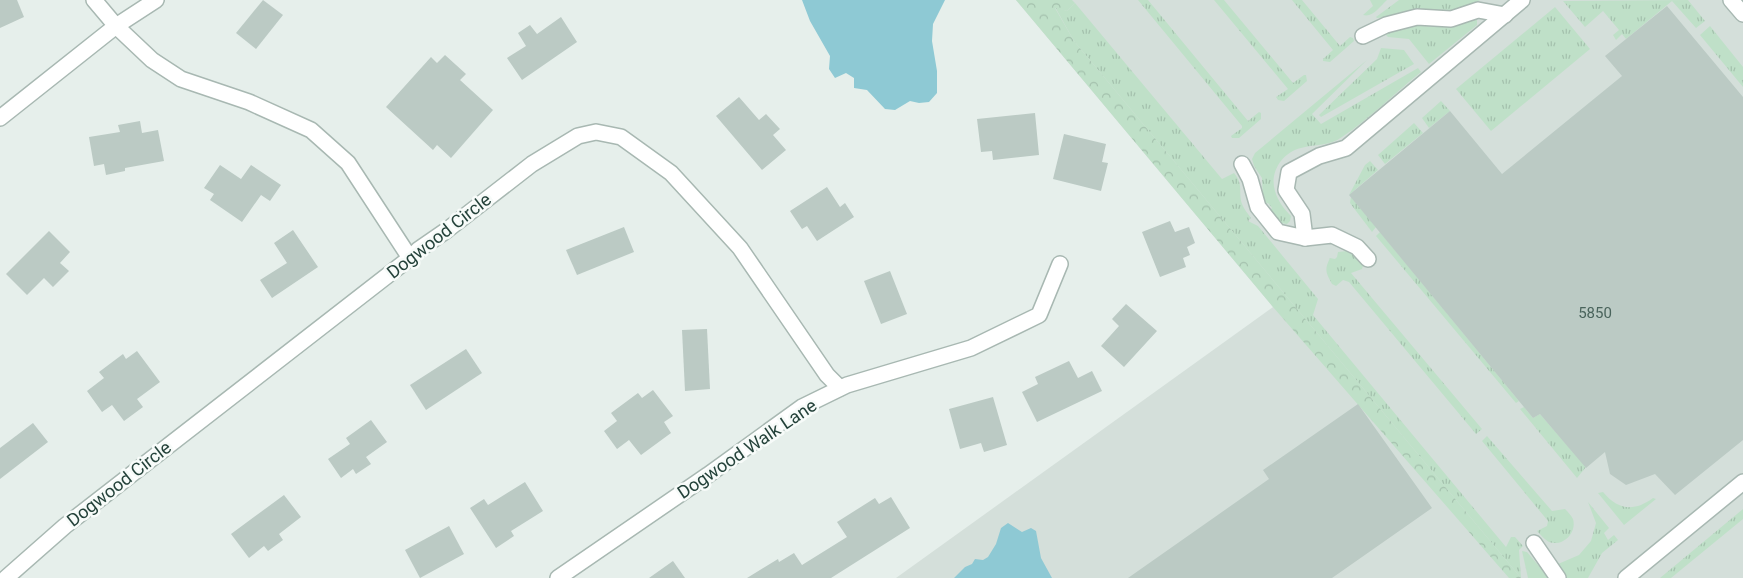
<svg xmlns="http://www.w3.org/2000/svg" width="1743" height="578" viewBox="0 0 1743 578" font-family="Roboto,sans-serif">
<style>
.built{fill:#d4dfda}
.grass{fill:url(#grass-tufts)}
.forest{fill:url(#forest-crowns)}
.water{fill:#8ec9d4}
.building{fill:#bbcac4}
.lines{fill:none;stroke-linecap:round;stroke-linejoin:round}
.minor-casing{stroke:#a8b8b2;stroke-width:18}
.minor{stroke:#fff;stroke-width:15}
.labels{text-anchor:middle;stroke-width:5;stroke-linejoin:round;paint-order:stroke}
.number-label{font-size:15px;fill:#4a645c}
.street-label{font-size:18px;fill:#24423a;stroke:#f7fbf9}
</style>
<defs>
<pattern id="grass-tufts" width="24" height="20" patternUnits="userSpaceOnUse" patternTransform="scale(1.25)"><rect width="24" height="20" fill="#bfe0c8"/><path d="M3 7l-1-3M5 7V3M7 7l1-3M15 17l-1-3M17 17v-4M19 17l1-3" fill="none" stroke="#a4c1ad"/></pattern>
<pattern id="forest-crowns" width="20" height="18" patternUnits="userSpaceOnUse" patternTransform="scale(1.25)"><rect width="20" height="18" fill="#bfe0c8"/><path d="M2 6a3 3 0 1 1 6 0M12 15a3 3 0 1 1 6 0" fill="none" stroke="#a4c1ad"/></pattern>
</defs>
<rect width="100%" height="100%" fill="#e6efeb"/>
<!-- built -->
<polygon class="built" points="1016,0 1743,0 1743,578 896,578 1273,307"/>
<!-- grass -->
<g class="grass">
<polygon points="1138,0 1148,0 1248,121 1259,112 1261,113 1261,119 1239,138 1232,138 1231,136 1242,128 1242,126"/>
<polygon points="1214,0 1224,0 1293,83 1304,75 1306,75 1307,81 1284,101 1278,100 1276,97 1288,89"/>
<polygon points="1292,0 1302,0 1340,46 1350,37 1353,38 1354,41 1330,62 1323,61 1323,59 1333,50"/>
<path d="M1370 0H1387C1380 6 1373 18 1363 15L1373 6Z"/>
<path d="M1399 0H1480C1469 7 1452 14 1439 14 1429 14 1418 10 1408 11 1397 12 1388 18 1377 18L1376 17Z"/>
<polygon points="1688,0 1705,21 1696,28 1672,1 1626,39 1622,34 1616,40 1613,35 1619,30 1603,11 1585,27 1563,1"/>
<path d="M1075 3 1222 179 1234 173C1244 185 1238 191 1242 204 1244 209 1248 214 1251 218L1248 221 1258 226 1318 299 1313 315 1506 547 1511 537H1515L1523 546 1519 550 1521 578 1074 41 1055 7 1067 11Z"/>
<polygon points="1555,7 1590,49 1491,131 1456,89"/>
<path d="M1473 20H1477V25L1429 64 1409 39 1388 37 1386 35C1402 22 1419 26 1438 27 1450 27 1462 24 1473 20Z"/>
<polygon points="1710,26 1743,67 1743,87 1700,35"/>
<polygon points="1381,48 1404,50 1414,64 1321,117 1319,115 1377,59"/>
<path d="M1367 60 1312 114 1321 124 1418 68 1421 72C1395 93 1369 119 1342 137 1330 146 1315 144 1301 148 1283 152 1269 172 1275 191 1278 201 1284 209 1291 216L1290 221 1287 224 1281 223 1270 210 1272 208 1268 203 1266 204 1263 199 1262 178 1254 166 1252 159 1255 153Z"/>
<polygon points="1441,101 1450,111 1429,128 1422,118"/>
<polygon points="1414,123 1423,133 1385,164 1378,155"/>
<polygon points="1370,161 1378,170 1349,195 1365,165"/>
<polygon points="1351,197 1376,227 1372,232 1350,203"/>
<polygon points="1380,232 1519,401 1516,403 1376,236"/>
<path d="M1347 251 1356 256 1363 266 1362 269 1351 273 1482 429 1476 434 1349 282 1343 280 1336 286 1332 284C1326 273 1324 270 1330 258L1335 259 1337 257 1338 252Z"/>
<polygon points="1524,407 1533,418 1540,414 1586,467 1577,478 1520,409"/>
<path d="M1487 436 1552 511 1565 509C1568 512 1571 515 1573 519 1577 532 1564 547 1549 542 1545 540 1540 534 1537 531L1547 526 1548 521 1482 441Z"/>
<path d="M1603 492C1618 510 1634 512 1653 498L1656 499 1624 525 1598 493Z"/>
<polygon points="1588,502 1609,528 1604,533 1608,540 1614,535 1618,540 1602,553 1588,578 1563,578 1557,569 1558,564 1579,555 1591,541 1596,523"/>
<polygon points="1743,509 1743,519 1671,578 1660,578"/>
<polygon points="1522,551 1527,552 1549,578 1528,578"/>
</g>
<!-- forest -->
<polygon class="forest" points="1016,0 1072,0 1075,3 1067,11 1055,8 1074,41 1521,578 1509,578 1273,307"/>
<!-- water -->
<g class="water">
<polygon points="802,0 945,0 933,24 932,41 937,71 937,93 929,102 919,103 910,101 895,110 885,109 867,90 854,88 854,78 846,73 835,78 829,69 830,56 810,21"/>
<polygon points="1008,523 1022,532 1031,528 1036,531 1041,558 1052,578 954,578 965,567 972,564 975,559 983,560 988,557 996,544 1001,528"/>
</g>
<!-- building -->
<g class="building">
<polygon points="0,0 17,0 24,17 0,28"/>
<polygon points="263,0 283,15 256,49 236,33"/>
<polygon points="1667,6 1743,97 1743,440 1675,495 1655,474 1626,485 1610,474 1605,452 1586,468 1540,414 1533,418 1349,195 1450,111 1502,174 1622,76 1605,56"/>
<polygon points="561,17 577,42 522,80 507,58 526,46 518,33 530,25 537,34"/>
<polygon points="445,55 466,74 460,80 493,110 451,158 437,145 433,150 386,107 431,57 437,63"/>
<polygon points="739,97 759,120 766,114 780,129 773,135 786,150 762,170 716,116"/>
<polygon points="1035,113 1039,155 993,160 992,151 981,152 977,119"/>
<polygon points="140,121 142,133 158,130 164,161 125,168 125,171 106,175 104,164 94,166 89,137 120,132 118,125"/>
<polygon points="1064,134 1106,144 1102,162 1108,163 1101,191 1053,179"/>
<polygon points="220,165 241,179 251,165 281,185 270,201 261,195 242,222 210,200 214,194 204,188"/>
<polygon points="827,187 840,207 845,203 854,217 817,241 807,226 802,229 790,211"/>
<polygon points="1170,221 1175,232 1189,227 1195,243 1187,247 1190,255 1183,258 1186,267 1160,277 1142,232"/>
<polygon points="624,227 634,252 577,275 566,250"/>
<polygon points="293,230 318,267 272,298 260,280 287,263 274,243"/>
<polygon points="49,231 70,252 60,263 69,271 53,287 44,278 27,295 6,274"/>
<polygon points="890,271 907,314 881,324 864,281"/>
<polygon points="1126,304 1157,331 1124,367 1101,346 1119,326 1112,319"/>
<polygon points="707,329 710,389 685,391 682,330"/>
<polygon points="466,349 482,373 426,410 410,385"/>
<polygon points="137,351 160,382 137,399 143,407 124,421 112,405 102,412 87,391 104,378 99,372 123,354 126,359"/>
<polygon points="1069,361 1078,378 1092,371 1102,391 1037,422 1022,392 1038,384 1035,377"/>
<polygon points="653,390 673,416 664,422 671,433 641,455 629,440 617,449 604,431 617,421 611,413 638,393 642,398"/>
<polygon points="993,397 1007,445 984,452 981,443 960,449 949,409"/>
<polygon points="1358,404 1432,508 1332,578 1128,578 1269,479 1263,470"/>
<polygon points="371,420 387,442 366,457 371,464 356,474 353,469 341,478 328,459 350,444 346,438"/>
<polygon points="33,423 48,442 0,479 0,448"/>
<polygon points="525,482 543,511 511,531 514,536 496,548 470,508 484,499 488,505"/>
<polygon points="284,495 301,517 279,534 283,540 268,551 264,546 249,558 231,534"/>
<polygon points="891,497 910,528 831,578 747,578 778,559 779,562 794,553 802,565 847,537 837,522 875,498 879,504"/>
<polygon points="449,526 464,554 420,578 405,550"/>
<polygon points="673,561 685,578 649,578"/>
</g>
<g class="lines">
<!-- minor casing -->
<g class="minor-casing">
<g id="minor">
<polyline points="94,0 116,26 152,60 181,79 249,102 311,130 348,163 410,258"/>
<polyline points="1731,0 1743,14"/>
<polyline points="1363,36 1386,25 1417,17 1451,19 1478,10 1505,15"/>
<polyline points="0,118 116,26 156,0"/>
<polyline points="1242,164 1250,179 1258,207 1278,232 1305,238 1332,235 1357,247 1368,259"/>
<polyline points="1305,238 1302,214 1286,190 1289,172 1319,156 1346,148 1522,0"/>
<polyline points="1534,543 1558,578"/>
<polyline points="6,578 65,526 410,258 418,250 447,230 532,164 578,136 596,132 621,137 671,173 740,248 827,375 840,388"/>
<polyline points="558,578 708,475 802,407 847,385 971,348 1039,315 1060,264"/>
<polyline points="1626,578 1743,482"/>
</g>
</g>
<!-- minor -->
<use href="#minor" class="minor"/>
</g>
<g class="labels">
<!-- number labels -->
<g class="number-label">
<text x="1595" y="318">5850</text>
</g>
<!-- street labels -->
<g class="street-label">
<text transform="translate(439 236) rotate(-38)" y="6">Dogwood Circle</text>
<text transform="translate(747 449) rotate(-34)" y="6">Dogwood Walk Lane</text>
<text transform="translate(119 484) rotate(-38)" y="6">Dogwood Circle</text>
</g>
</g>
</svg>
